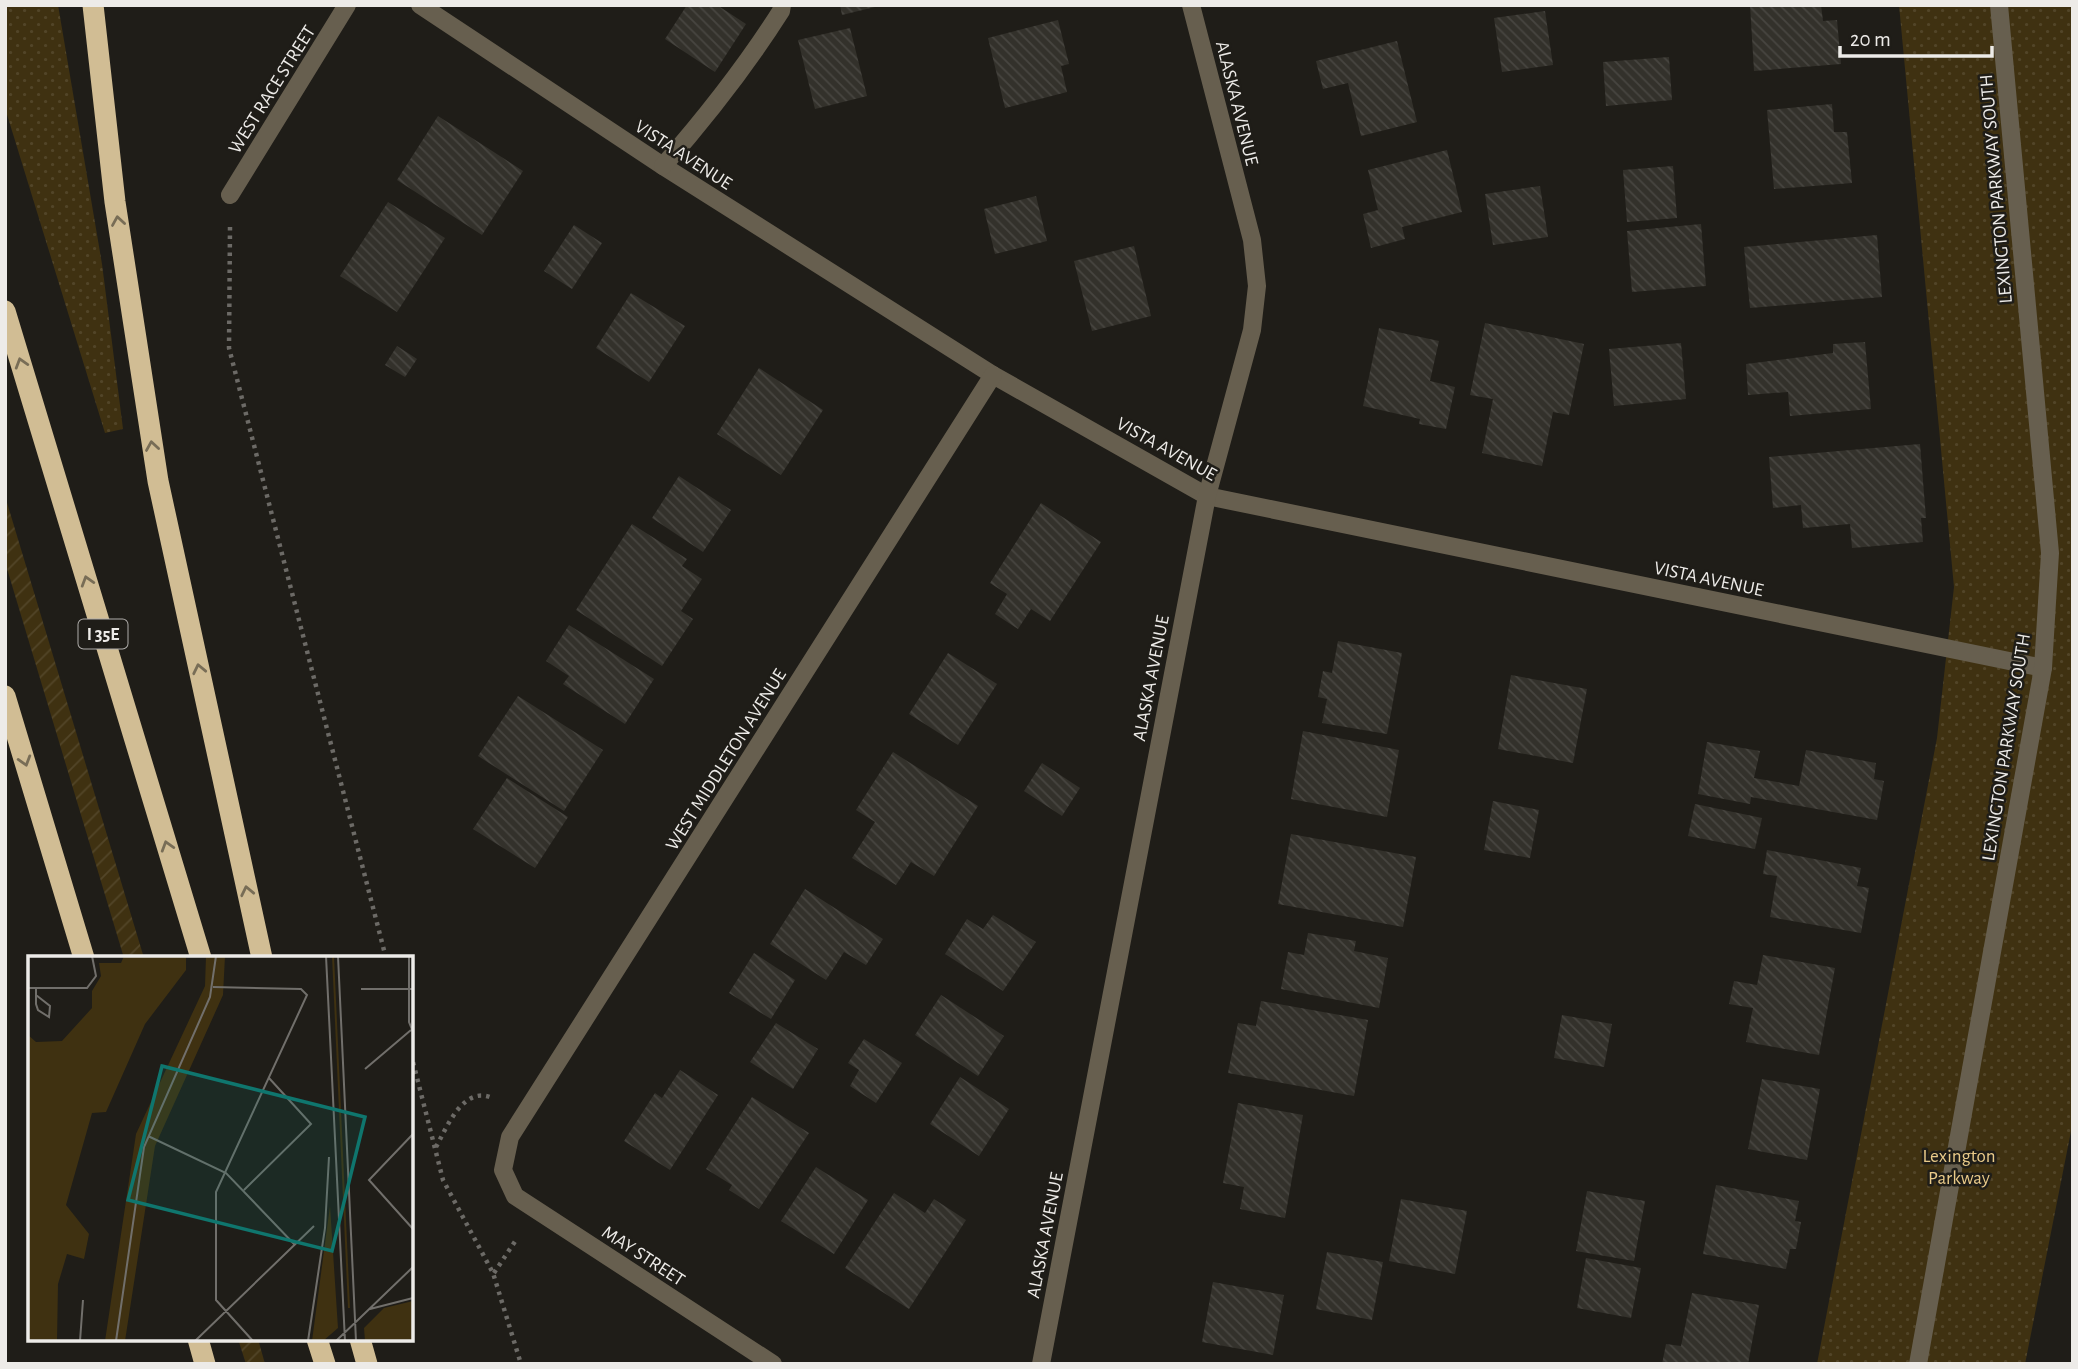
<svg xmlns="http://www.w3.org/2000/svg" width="2078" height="1369" viewBox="0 0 2078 1369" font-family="'Alegreya Sans',sans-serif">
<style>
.grass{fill:url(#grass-dots)}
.garden{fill:url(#garden-furrows)}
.building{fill:url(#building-back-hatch)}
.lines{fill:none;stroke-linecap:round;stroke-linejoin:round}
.path{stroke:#6c6a66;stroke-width:4.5;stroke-dasharray:3.5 5;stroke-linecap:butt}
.minor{stroke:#675f4f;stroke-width:18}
.highway{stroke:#d1bd94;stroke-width:21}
.oneway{stroke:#786d56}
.labels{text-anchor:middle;stroke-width:5;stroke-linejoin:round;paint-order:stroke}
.shield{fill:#1f1d18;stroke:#afadaa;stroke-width:2}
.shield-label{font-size:18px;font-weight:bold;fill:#edebe8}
.street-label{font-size:19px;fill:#edebe8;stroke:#1f1d18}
.park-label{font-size:19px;fill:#e9ca89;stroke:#1f1d18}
.inset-road{fill:none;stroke:#716f6b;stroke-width:2}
.view{fill:#0f766e;fill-opacity:0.15;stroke:#0f766e;stroke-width:3.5}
.inset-edge{fill:none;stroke:#edebe8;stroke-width:3.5}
</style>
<defs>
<pattern id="grass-dots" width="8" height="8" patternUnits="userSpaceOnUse" patternTransform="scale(1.75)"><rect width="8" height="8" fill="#3f3111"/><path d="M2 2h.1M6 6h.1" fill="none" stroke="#524528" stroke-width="1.8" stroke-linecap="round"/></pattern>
<pattern id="garden-furrows" width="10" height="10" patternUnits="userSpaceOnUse" patternTransform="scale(1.75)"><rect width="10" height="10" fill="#3f3111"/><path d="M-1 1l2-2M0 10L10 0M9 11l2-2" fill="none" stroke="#524528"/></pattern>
<pattern id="building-back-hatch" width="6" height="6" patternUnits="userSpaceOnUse" patternTransform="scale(1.75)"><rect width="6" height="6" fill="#33312b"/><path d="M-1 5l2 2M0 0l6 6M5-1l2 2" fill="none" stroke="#474540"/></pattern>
</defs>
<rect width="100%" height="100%" fill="#1f1d18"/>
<!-- grass -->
<g class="grass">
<polygon points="5,5 58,5 102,264 123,429 105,433 5,108"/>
<polygon points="1899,5 2073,5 2073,1121 2025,1364 1817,1364 1937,738 1954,587"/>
</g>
<!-- garden -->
<g class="garden">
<polygon points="5,496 144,958 124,958 5,562"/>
<polygon points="238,1339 258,1339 265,1364 246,1364"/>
</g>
<!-- building -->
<g class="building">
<polygon points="687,5 717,5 746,24 715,72 665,39"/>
<polygon points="840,5 879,5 879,6 842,15"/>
<polygon points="1750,5 1821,5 1823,21 1837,20 1841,64 1754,71"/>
<polygon points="1545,11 1553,65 1502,72 1494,18"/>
<polygon points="1058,20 1069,64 1061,66 1067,92 1005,108 988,38"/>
<polygon points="850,28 867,96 815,109 798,40"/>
<polygon points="1397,41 1417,122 1361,136 1348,83 1323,89 1316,61"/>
<polygon points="1669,57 1672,100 1606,106 1603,62"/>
<polygon points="1832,104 1834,132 1847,132 1852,183 1774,189 1767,110"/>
<polygon points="438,116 523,171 482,235 397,180"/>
<polygon points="1447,150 1462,212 1402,227 1405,239 1371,248 1363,214 1378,210 1368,170"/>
<polygon points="1673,166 1677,218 1627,222 1623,170"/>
<polygon points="1540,186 1548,237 1493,245 1485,194"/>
<polygon points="1036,196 1047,241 995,254 984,209"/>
<polygon points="388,202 445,238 397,312 340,276"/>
<polygon points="1701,224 1706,286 1632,292 1627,231"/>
<polygon points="574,225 602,243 572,289 544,271"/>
<polygon points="1877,235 1882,297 1750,308 1744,247"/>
<polygon points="1134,246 1151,316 1092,331 1074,261"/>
<polygon points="631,293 685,326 649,382 596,348"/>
<polygon points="1485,323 1584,344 1569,415 1553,412 1542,466 1482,453 1493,399 1470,395"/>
<polygon points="1379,328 1439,341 1430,381 1455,387 1446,429 1419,424 1420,419 1363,406"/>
<polygon points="1865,342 1871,409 1790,416 1788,392 1748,395 1746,364 1833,353 1833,344"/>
<polygon points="1681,343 1686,399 1614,406 1609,349"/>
<polygon points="397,346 417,359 405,377 385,365"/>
<polygon points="759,368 823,410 781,475 717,434"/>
<polygon points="1920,444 1926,518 1921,518 1923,542 1852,548 1850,524 1803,528 1801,505 1773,508 1769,457"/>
<polygon points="679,476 731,510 703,552 652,518"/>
<polygon points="1041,503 1101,542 1050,621 1031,609 1018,629 995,614 1007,594 990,583"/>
<polygon points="632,524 687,559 682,566 702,579 681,611 693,619 662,666 576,610"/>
<polygon points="569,625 654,679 625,724 563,684 569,676 546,661"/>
<polygon points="1338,641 1402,653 1387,734 1322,723 1327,699 1318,697 1323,671 1332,673"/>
<polygon points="948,653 997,684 958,745 909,714"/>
<polygon points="1511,675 1587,689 1573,763 1498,749"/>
<polygon points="518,696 603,750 564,811 478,756"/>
<polygon points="1303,731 1399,750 1387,817 1291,799"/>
<polygon points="1707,742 1760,751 1754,778 1799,786 1806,750 1876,763 1874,779 1884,781 1877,820 1751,797 1750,804 1698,794"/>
<polygon points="893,752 978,806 934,876 911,862 896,885 852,858 875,822 856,810"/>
<polygon points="1042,763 1080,788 1062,816 1024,791"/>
<polygon points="507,778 568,817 535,868 473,829"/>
<polygon points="1493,801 1539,810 1530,858 1484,850"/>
<polygon points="1695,804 1762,818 1755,849 1688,836"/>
<polygon points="1291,834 1416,857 1403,927 1278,904"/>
<polygon points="1767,850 1861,868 1857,886 1869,888 1861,933 1770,917 1777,876 1763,874"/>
<polygon points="805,889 883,939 866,965 844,952 826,980 770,944"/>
<polygon points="993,915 1036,942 1003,991 945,954 967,919 983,929"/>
<polygon points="1308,933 1356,941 1354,951 1388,958 1379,1008 1281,989 1288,952 1304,955"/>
<polygon points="754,953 795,980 771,1019 729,993"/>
<polygon points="1763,955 1835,968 1819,1055 1746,1042 1753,1008 1729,1004 1734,981 1757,985"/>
<polygon points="941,995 1004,1036 978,1076 915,1035"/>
<polygon points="1261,1001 1368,1020 1354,1096 1228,1073 1238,1023 1256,1026"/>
<polygon points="1562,1015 1612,1024 1604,1067 1554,1058"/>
<polygon points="776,1023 818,1049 793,1089 750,1062"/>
<polygon points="864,1039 902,1063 876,1103 850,1086 859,1070 848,1063"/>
<polygon points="680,1070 718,1095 670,1170 624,1141 655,1093 662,1098"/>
<polygon points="960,1077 1009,1109 979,1156 930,1124"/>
<polygon points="1762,1079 1820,1089 1807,1160 1748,1149"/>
<polygon points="752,1097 809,1133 759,1209 729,1190 732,1185 706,1169"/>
<polygon points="1238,1103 1303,1115 1285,1218 1240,1209 1244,1187 1223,1183"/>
<polygon points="816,1167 868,1200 834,1254 781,1221"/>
<polygon points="1716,1185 1799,1201 1795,1221 1801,1222 1796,1249 1790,1249 1786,1269 1703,1254"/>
<polygon points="1587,1191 1645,1201 1634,1261 1576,1251"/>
<polygon points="894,1193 925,1213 934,1199 966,1220 909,1309 845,1268"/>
<polygon points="1401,1199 1467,1211 1455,1274 1389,1261"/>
<polygon points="1327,1252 1383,1262 1372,1320 1316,1309"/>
<polygon points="1586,1258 1641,1268 1631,1318 1577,1308"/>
<polygon points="1213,1282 1284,1295 1273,1355 1202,1342"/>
<polygon points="1692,1293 1759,1305 1748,1364 1662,1364 1666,1344 1681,1346"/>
</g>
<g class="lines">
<!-- path -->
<g class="path">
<polyline points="230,227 229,348 386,958"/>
<polyline points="411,1054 443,1180 493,1273 521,1364"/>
<path d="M436 1147C447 1127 464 1083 494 1099"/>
<polyline points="494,1273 516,1240"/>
</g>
<!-- minor -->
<g class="minor">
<polyline points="420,5 663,166 993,375 1207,496 2043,668"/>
<path d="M663 166C706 117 746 66 781 11L782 5"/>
<polyline points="230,195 347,5"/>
<polyline points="773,1364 515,1196 503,1170 510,1137 993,375"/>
<polyline points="1041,1364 1207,496 1252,330 1257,286 1252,240 1191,5"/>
<polyline points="1918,1364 2043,668 2050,553 1999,5"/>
</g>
<!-- highway -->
<g class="highway">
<polyline points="93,5 115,202 158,481 262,958"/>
<polyline points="5,311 201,958"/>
<polyline points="5,696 84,958"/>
<polyline points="198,1339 205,1364"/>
<polyline points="317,1339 325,1364"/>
<polyline points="360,1339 367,1364"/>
</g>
</g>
<!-- one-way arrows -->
<defs><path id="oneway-chevron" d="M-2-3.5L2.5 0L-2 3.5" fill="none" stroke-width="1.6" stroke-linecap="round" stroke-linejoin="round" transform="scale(1.75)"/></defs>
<g class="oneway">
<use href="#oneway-chevron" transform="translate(118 221) rotate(-99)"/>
<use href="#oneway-chevron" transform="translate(21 363) rotate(-107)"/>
<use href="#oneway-chevron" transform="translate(152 446) rotate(-99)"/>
<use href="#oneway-chevron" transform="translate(87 581) rotate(-107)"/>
<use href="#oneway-chevron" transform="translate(199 669) rotate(-102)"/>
<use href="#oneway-chevron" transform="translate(25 761) rotate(73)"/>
<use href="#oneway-chevron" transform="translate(167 846) rotate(-107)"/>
<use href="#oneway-chevron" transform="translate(247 891) rotate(-102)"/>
</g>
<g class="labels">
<!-- shield labels -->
<rect class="shield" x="78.5" y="619.5" width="49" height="29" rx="5"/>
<g class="shield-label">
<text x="103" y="640">I 35E</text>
</g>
<!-- street labels -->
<g class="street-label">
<text transform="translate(271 89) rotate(-58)" y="7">WEST RACE STREET</text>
<text transform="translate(1238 103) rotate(76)" y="7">ALASKA AVENUE</text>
<text transform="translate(684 154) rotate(33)" y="7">VISTA AVENUE</text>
<text transform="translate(1995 189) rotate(-95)" y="7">LEXINGTON PARKWAY SOUTH</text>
<text transform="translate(1167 448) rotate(29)" y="7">VISTA AVENUE</text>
<text transform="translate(1709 578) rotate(12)" y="7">VISTA AVENUE</text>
<text transform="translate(1150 678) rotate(-79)" y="7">ALASKA AVENUE</text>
<text transform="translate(2005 747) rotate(-81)" y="7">LEXINGTON PARKWAY SOUTH</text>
<text transform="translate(725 759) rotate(-58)" y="7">WEST MIDDLETON AVENUE</text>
<text transform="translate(1044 1235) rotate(-79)" y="7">ALASKA AVENUE</text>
<text transform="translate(644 1255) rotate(33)" y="7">MAY STREET</text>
</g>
<!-- park labels -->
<g class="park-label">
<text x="1959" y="1162">Lexington<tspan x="1959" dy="22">Parkway</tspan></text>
</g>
</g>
<!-- overview -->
<g transform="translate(28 956)">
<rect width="385" height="385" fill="#1f1d18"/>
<path d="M178 0H197L195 39 127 190 97 385H77L108 178 177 30ZM302 250 310 372 295 385H284ZM385 345V385H337L336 372 356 352Z" fill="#3f3111"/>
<path d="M96 0H158V14L117 68 78 156 64 157 38 249 61 278 56 303 39 298 30 328 29 385H0V79L8 86 34 85 64 52V35L73 20 71 7H93Z" fill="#3f3111"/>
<path d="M304 0H306L322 352H320Z" fill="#3f3111"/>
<path class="inset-road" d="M298 0 317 385M310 0 328 385M381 0V66L385 76M185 31 273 33 279 39 188 236V344L225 385M0 32H59L68 20 64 0M8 32V48L10 54 21 61 22 50 8 39M333 33H385M337 113 383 74M385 178 341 224 385 273M120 180 198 217 267 289M216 234 283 168 241 122M342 353 385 342M52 385 55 344M88 385 116 191 182 41 188 0M167 385 286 270M280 385 297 272 301 201M308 385 385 311"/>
<path class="view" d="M134 110 337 161 304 295 100 244Z"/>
<rect width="385" height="385" class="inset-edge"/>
</g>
<!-- border -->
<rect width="2078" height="1369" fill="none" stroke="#edebe8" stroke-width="14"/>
<!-- scale -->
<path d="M1840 46v10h152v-10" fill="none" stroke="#edebe8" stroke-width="3.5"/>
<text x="1850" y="46" font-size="21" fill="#edebe8" stroke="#1f1d18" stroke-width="5" paint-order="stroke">20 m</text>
</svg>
